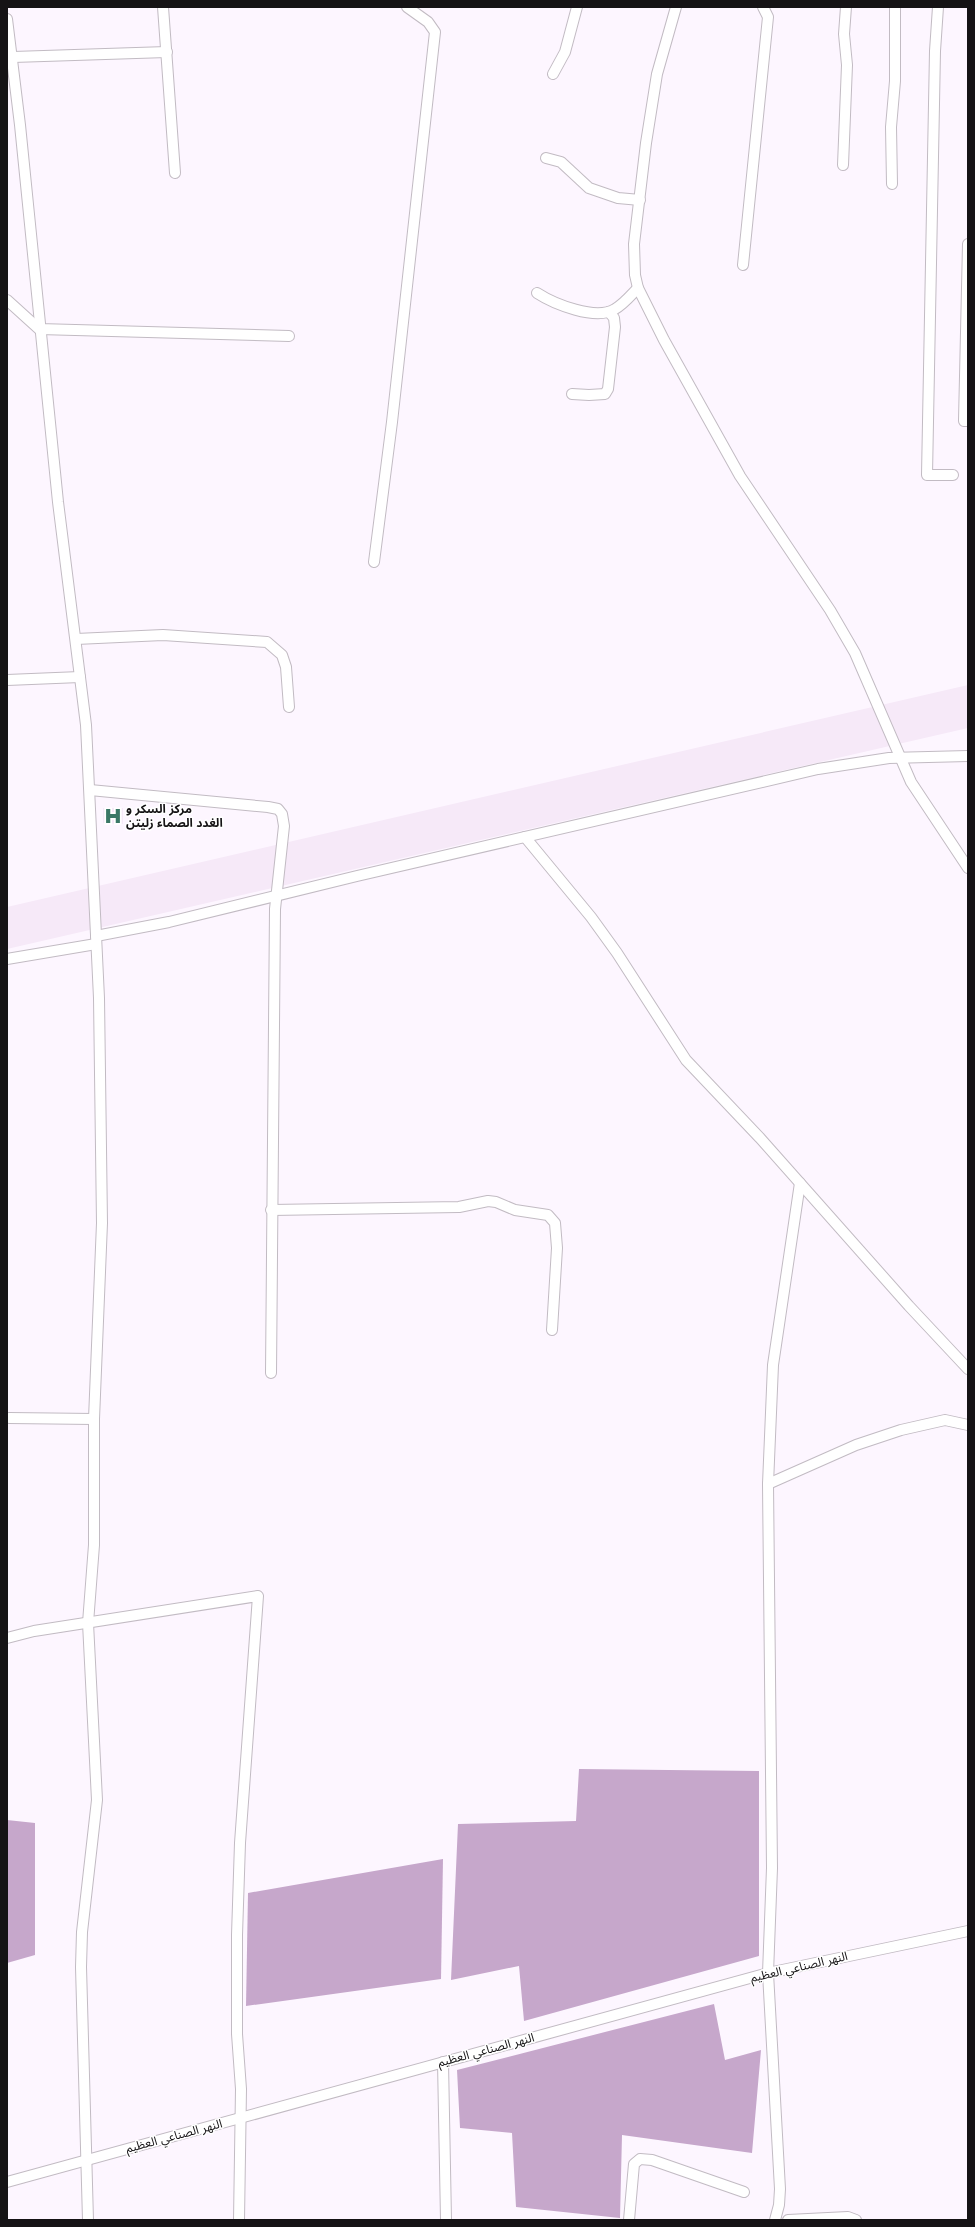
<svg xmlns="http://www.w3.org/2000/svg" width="975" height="2227" viewBox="0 0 975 2227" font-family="Arial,'Noto Sans Arabic',sans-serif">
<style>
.built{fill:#f6e9f8}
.forest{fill:#c6a7cb}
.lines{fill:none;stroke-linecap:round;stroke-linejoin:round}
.street-casing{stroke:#c2bbc3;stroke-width:12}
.street{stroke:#fff;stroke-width:10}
.labels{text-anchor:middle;stroke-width:3;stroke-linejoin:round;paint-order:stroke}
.poi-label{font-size:12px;font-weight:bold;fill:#151315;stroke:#fff;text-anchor:start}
.street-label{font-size:12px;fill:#151315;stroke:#fff}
</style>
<rect width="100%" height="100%" fill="#fdf6ff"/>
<!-- built -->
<g class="built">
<polygon points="968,685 968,728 7,949 7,907"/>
<polygon points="103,808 123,808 123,824 103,823"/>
</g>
<!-- forest -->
<g class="forest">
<polygon points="579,1769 759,1771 759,1956 524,2021 519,1966 451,1980 458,1824 576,1821"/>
<polygon points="7,1820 35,1823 35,1955 7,1963"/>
<polygon points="443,1859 441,1979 246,2006 248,1893"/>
<polygon points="714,2004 725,2060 761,2050 752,2153 622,2135 620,2218 516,2207 512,2133 460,2128 457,2070"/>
</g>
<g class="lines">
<!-- street casing -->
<g class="street-casing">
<g id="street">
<polyline points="163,7 175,173"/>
<polyline points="676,7 657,74 646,143 634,244 635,275 638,288 664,340 740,476 830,610 855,653 911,782 968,868"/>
<polyline points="938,7 935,51 927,475 953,475"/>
<polyline points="7,19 20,125 58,502 86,725 99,998 102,1223 94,1419 94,1545 88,1623 97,1800 82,1932 81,1967 88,2220"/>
<polyline points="13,57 167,52"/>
<polyline points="553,74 565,52 577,7"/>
<polyline points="546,158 561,162 589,188 618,198 640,200"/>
<polyline points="843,165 847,65 844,34 846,7"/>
<polyline points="892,184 891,127 895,81 895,7"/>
<polyline points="968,244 964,421 968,421"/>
<polyline points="743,265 768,17 763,7"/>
<path d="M537 293C554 304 596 321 615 309 624 304 631 295 638 288"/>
<polyline points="7,300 39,329 289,336"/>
<polyline points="572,394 589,395 605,394 608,389 615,327 614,318 609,312"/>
<polyline points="374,562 392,422 435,32 428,22 407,7"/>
<polyline points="76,639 163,635 267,642 282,655 286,667 289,707"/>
<polyline points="7,680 80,677"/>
<polyline points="90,790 268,807 278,809 282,814 284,826 275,909 271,1373"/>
<polyline points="525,837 591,917 617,953 686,1060 760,1138 909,1306 968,1369"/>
<polyline points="96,936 169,922 357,876 818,769 889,758 968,756"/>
<polyline points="7,959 96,944"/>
<polyline points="271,1210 459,1207 488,1201 496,1202 515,1210 548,1215 555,1223 557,1248 552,1330"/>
<polyline points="9,1418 94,1419"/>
<polyline points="768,1484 856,1445 901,1430 945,1420 968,1425"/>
<polyline points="7,1638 34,1631 258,1596 240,1843 237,1935 237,2034 241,2089 239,2220"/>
<polyline points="443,2062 446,2220"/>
<polyline points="7,2182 768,1973 968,1931"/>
<polyline points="629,2220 634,2164 640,2159 652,2160 744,2192"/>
<polyline points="775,2220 779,2205 780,2189 768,1973 772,1868 768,1484 773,1365 800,1183"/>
<polyline points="788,2220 848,2217 856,2220"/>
</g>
</g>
<!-- street -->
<use href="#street" class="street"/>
</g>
<!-- icons -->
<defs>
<g id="hospital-bare" transform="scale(1.38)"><path d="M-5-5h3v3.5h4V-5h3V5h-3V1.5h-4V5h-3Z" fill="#3a7866" stroke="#fff" stroke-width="2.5" paint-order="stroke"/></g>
</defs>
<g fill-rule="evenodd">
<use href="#hospital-bare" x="113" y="816"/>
</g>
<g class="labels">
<!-- poi labels -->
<g class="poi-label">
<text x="126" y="813">مركز السكر و<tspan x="126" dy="14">الغدد الصماء زليتن</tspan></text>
</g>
<!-- street labels -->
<g class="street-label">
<text transform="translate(799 1967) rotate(-13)" y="4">النهر الصناعي العظيم</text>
<text transform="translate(486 2050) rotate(-15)" y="4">النهر الصناعي العظيم</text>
<text transform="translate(174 2136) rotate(-15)" y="4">النهر الصناعي العظيم</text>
</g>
</g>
<!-- border -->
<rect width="975" height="2227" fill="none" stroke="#151315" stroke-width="16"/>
</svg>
